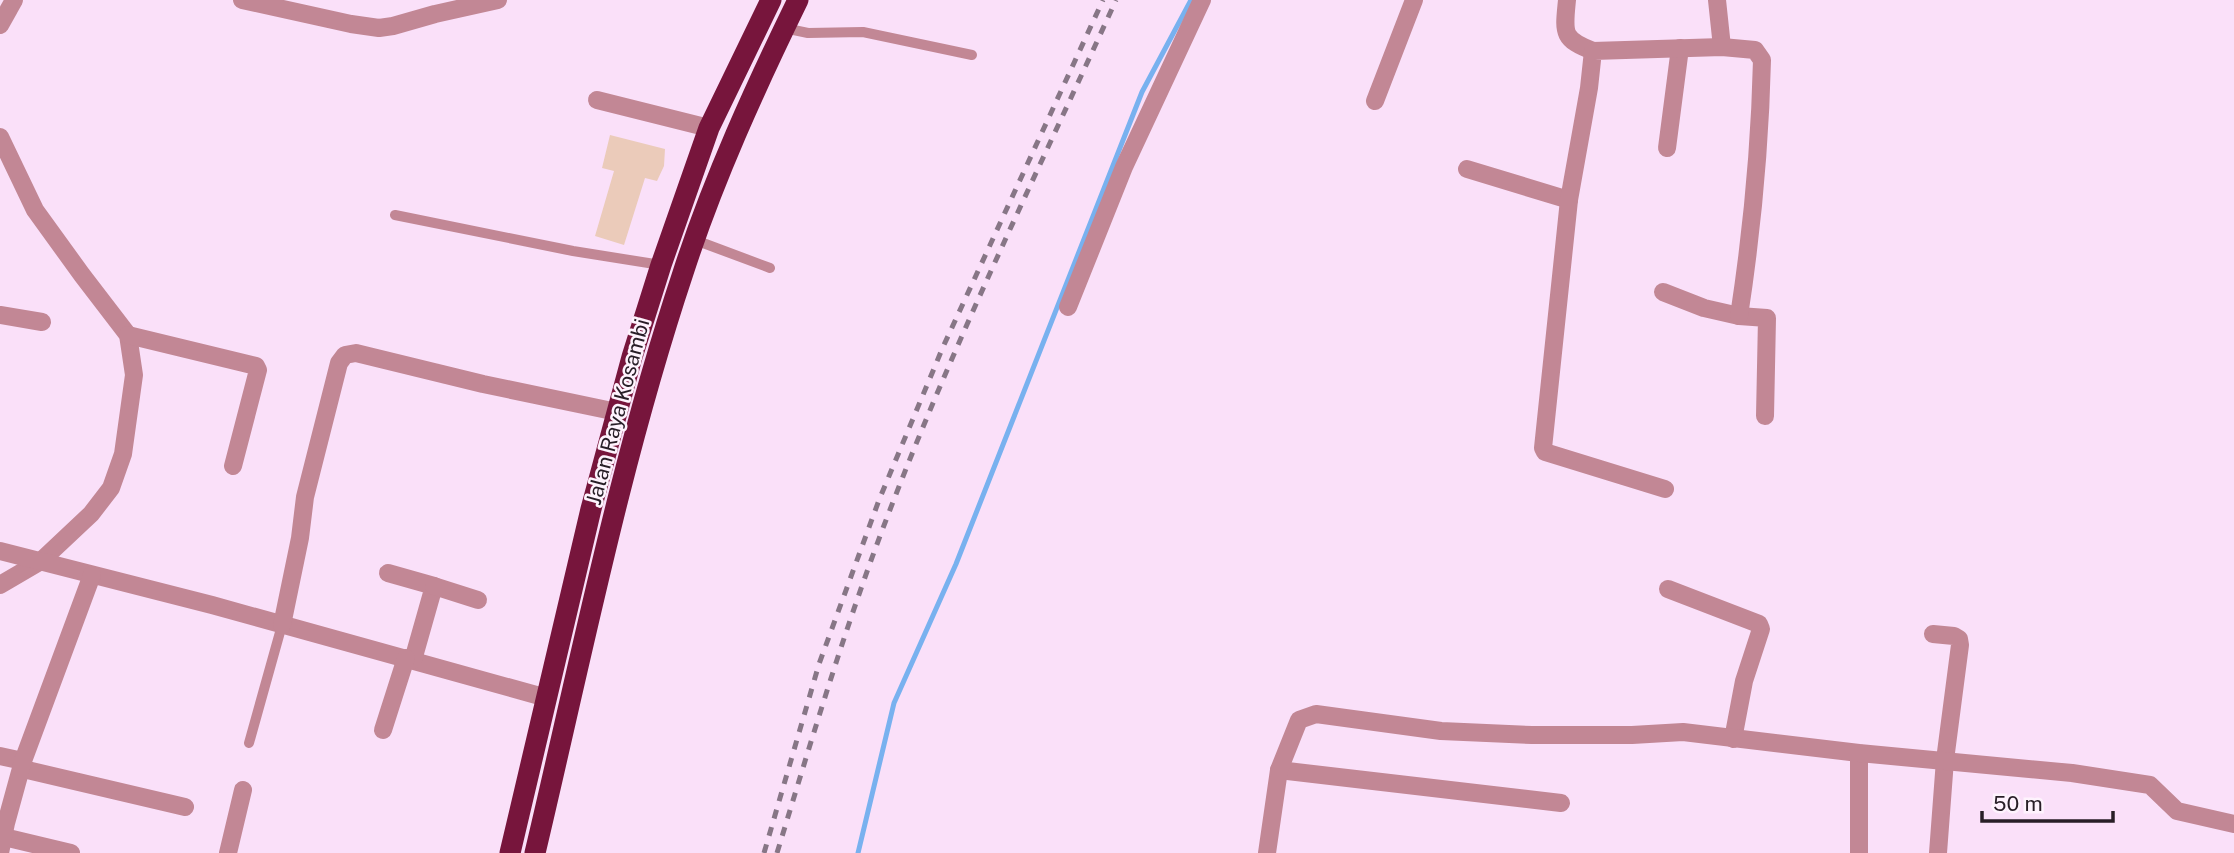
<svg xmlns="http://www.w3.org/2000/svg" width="2234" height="853" viewBox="0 0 2234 853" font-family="'Public Sans',sans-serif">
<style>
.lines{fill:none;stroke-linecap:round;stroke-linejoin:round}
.stream{stroke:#78b1ef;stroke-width:5}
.building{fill:#ebcbba}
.lane{stroke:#c28795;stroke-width:10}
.street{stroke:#c28795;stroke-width:18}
.highway{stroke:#77153c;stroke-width:21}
.rail{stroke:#877686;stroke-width:5;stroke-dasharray:9 9;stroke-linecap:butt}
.labels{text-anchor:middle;stroke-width:5;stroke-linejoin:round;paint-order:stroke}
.street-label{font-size:21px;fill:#281e27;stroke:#fef3fd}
</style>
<rect width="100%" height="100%" fill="#fae0f9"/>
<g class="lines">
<!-- stream -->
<polyline class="stream" points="858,853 894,703 956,564 1142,92 1191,0"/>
</g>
<!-- building -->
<polygon class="building" points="610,135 665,149 664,166 657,181 645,178 624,245 595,236 614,171 602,168"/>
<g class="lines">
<!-- lane -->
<g class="lane">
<polyline points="784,28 808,33 863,32 972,55"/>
<polyline points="395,215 573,251 661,265"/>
<polyline points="695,240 770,268"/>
<polyline points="249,743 282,625"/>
</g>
<!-- street -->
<g class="street">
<polyline points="242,0 351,24 379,28 393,26 435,14 498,0"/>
<path d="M1567 0C1564 32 1561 39 1593 51"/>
<polyline points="1717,0 1722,47"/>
<polyline points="0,25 14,0"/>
<polyline points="597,100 709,128"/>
<polyline points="1375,101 1414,0"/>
<polyline points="0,137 35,210 82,275 128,335 134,375 123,454 111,488 91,514 41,561 0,585"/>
<polyline points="1667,148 1680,48"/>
<polyline points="1467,169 1569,200"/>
<polyline points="1663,292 1704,308 1739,316 1767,318 1765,416"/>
<polyline points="1068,307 1124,167 1202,0"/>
<polyline points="0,315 42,322"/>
<polyline points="128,335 256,366 258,370 233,466"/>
<path d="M1665 489 1545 452 1543 448 1569 200 1589 88 1593 51 1722 47 1755 50 1762 60C1760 146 1752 231 1739 316"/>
<polyline points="0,551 212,605 547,698"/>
<polyline points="388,573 434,586 413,660"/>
<polyline points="434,586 478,600"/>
<polyline points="1668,589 1759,624 1761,629 1744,681 1733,739"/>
<polyline points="282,625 300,538 305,497 339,363 345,355 356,353 483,384 617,412"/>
<polyline points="1933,634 1954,636 1959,639 1960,645 1945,760 1938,853"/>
<polyline points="383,730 406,658"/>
<polyline points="1859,753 1859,853"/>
<polyline points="0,756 23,761"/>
<polyline points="23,769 185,807"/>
<polyline points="1279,770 1561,803"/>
<polyline points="4,837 71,853"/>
<polyline points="0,853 6,823 23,761 92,575"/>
<polyline points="228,853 243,790"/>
<polyline points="1267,853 1279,770 1299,720 1316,714 1441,731 1532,735 1632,735 1683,732 1859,753 2072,773 2150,785 2177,811 2234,824"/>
</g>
<!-- highway -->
<g class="highway">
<polyline points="510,853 591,509 632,357 661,265 709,128 771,0"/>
<path d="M535 853C581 659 620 462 683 273 713 180 755 88 798 0"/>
</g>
<!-- rail -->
<g class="rail">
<polyline points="764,853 819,664 879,500 943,347 1103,0"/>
<path d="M777 853C813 735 848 617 893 502 959 331 1040 167 1116 0"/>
</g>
</g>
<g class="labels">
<!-- street labels -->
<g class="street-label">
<text transform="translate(618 412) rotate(-75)" y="7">Jalan Raya Kosambi</text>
</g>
</g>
<!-- scale -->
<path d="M1982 811v10h131v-10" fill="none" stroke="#281e27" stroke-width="3.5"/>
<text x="1993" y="811" font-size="21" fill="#281e27" stroke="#fef3fd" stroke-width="5" paint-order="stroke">50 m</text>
</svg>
